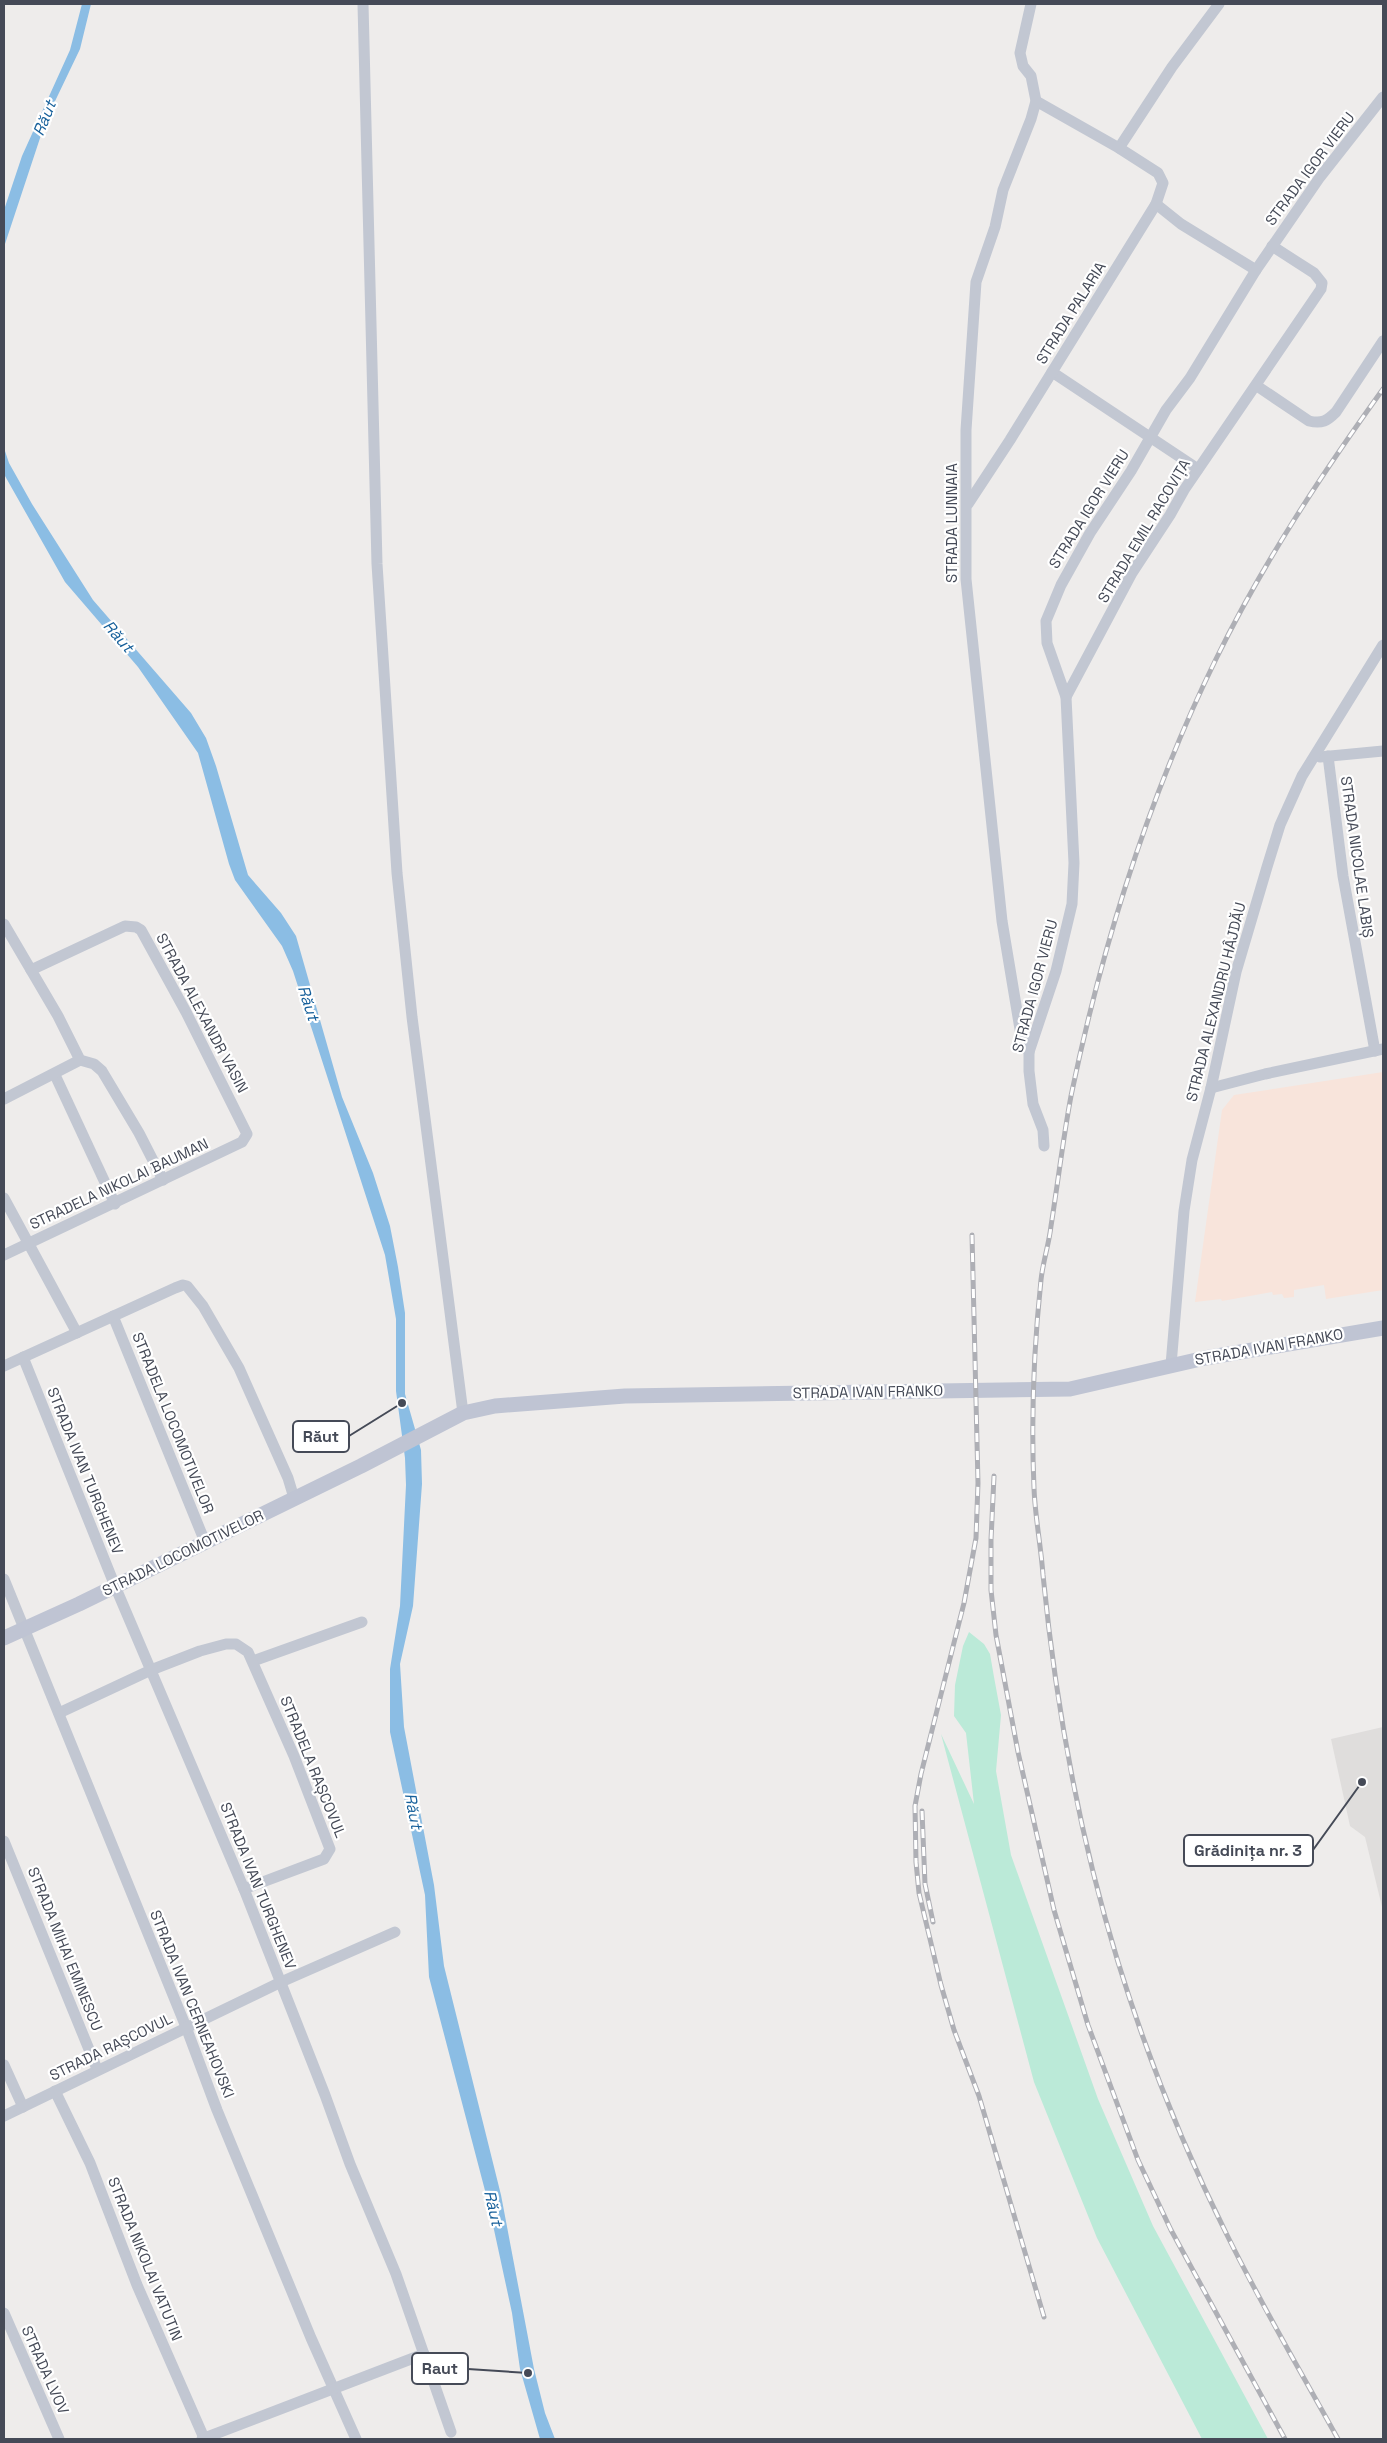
<svg xmlns="http://www.w3.org/2000/svg" width="1387" height="2443" viewBox="0 0 1387 2443" font-family="'Space Grotesk',sans-serif">
<style>
.education{fill:#dfdddc}
.medical{fill:#f8e4db}
.green{fill:#bbead8}
.water{fill:#8bbde4}
.lines{fill:none;stroke-linecap:round;stroke-linejoin:round}
.minor{stroke:#c2c7d2;stroke-width:11}
.secondary{stroke:#bfc4d3;stroke-width:15}
.rail-casing{stroke:#aeafb5;stroke-width:5}
.rail{stroke:#fff;stroke-width:3;stroke-dasharray:9;stroke-linecap:butt}
.labels{text-anchor:middle;stroke-width:4.5;stroke-linejoin:round;paint-order:stroke}
.street-label{font-size:15px;fill:#454a57;stroke:#fff}
.water-label{font-size:16px;font-style:italic;fill:#155f9a;stroke:#fff}
.leader{fill:none;stroke:#454a57;stroke-width:2}
.callout-dot{fill:#454a57;stroke:#fff;stroke-width:2}
.callout{fill:#fff;stroke:#454a57;stroke-width:2}
.callout-label{font-size:16px;text-anchor:middle;font-weight:bold;fill:#454a57}
</style>
<rect width="100%" height="100%" fill="#eeeceb"/>
<!-- education -->
<polygon class="education" points="1383,1727 1383,1911 1365,1837 1350,1826 1331,1739"/>
<!-- medical -->
<polygon class="medical" points="1383,1072 1383,1290 1326,1299 1324,1285 1294,1290 1294,1297 1284,1298 1282,1294 1273,1295 1272,1292 1222,1301 1221,1299 1195,1302 1222,1110 1234,1095"/>
<!-- green -->
<polygon class="green" points="969,1632 984,1644 990,1654 994,1677 1001,1715 996,1771 1011,1855 1098,2099 1153,2226 1268,2439 1202,2439 1097,2238 1034,2082 941,1734 974,1804 966,1733 954,1716 955,1685 963,1646"/>
<!-- water -->
<g class="water">
<polygon points="82,4 91,4 80,49 46,120 4,247 4,210 22,156 70,50"/>
<polygon points="4,448 9,463 32,504 93,600 191,713 206,738 216,766 248,875 281,913 296,936 342,1097 373,1173 390,1226 398,1267 405,1313 405,1394 421,1450 422,1484 413,1606 400,1664 404,1727 434,1885 444,1966 501,2195 534,2369 545,2413 555,2439 540,2439 520,2369 512,2313 488,2202 429,1977 425,1895 390,1732 390,1669 400,1606 406,1485 405,1458 396,1391 396,1319 385,1255 293,971 282,946 235,880 229,864 198,753 138,667 65,582 5,476"/>
</g>
<g class="lines">
<!-- minor -->
<g class="minor">
<polyline points="363,4 377,564 397,873 412,1017 463,1413"/>
<polyline points="1119,148 1172,67 1219,4"/>
<polyline points="1156,204 1181,224 1256,270"/>
<polyline points="1052,372 1198,469"/>
<path d="M1257 386 1309 421C1322 424 1327 421 1336 412L1383 341"/>
<polyline points="968,504 1010,440 1156,204 1163,183 1158,173 1119,148 1036,101"/>
<polyline points="1066,697 1132,573 1170,515 1184,490 1321,289 1322,283 1314,273 1272,246"/>
<polyline points="1328,756 1343,876 1375,1051"/>
<polyline points="1320,757 1383,751"/>
<polyline points="4,924 58,1016 80,1060 94,1064 102,1071 139,1133 163,1180"/>
<polyline points="1029,1052 1021,1035 1002,921 966,579 966,430 976,282 995,227 1003,190 1031,119 1036,101 1031,76 1023,66 1020,53 1031,4"/>
<polyline points="55,1075 115,1204"/>
<polyline points="1211,1088 1265,1074 1383,1049"/>
<polyline points="4,1099 80,1060"/>
<polyline points="1044,1146 1043,1130 1033,1104 1029,1071 1029,1052 1056,971 1072,904 1074,863 1066,697 1047,643 1046,621 1061,585 1090,533 1131,471 1166,410 1190,378 1256,270 1320,177 1383,97"/>
<polyline points="4,1198 77,1333"/>
<polyline points="4,1255 242,1142 247,1134 186,1012 141,930 136,927 125,926 31,970"/>
<polyline points="113,1316 205,1542"/>
<polyline points="23,1357 115,1586 244,1889 325,2095 350,2164 396,2274 451,2432"/>
<polyline points="1171,1365 1184,1211 1192,1160 1211,1088 1236,972 1267,867 1280,825 1302,776 1383,645"/>
<polyline points="4,1366 175,1288 183,1285 187,1286 203,1306 239,1368 288,1478 294,1498"/>
<polyline points="4,1579 186,2027 217,2110 311,2338 356,2439"/>
<polyline points="253,1661 362,1622"/>
<polyline points="59,1713 151,1670 200,1651 226,1644 236,1644 248,1652 294,1756 330,1849 324,1859 244,1889"/>
<polyline points="4,1841 97,2069"/>
<polyline points="4,2065 23,2107"/>
<polyline points="55,2091 90,2163 137,2285 204,2438"/>
<polyline points="4,2116 281,1982 395,1932"/>
<polyline points="4,2313 59,2439"/>
<polyline points="202,2439 424,2354"/>
</g>
<!-- secondary -->
<polyline class="secondary" points="4,1638 79,1604 361,1466 463,1413 495,1406 625,1396 1070,1389 1205,1358 1383,1328"/>
<!-- rail casing -->
<g class="rail-casing">
<g id="rail">
<polyline points="972,1235 978,1483 976,1538 964,1603 921,1774 915,1806 916,1862 919,1893 941,1985 954,2030 979,2096 1044,2317"/>
<polyline points="994,1476 991,1540 991,1590 996,1635 1018,1752 1054,1910 1088,2025 1138,2160 1171,2230 1285,2439"/>
<polyline points="922,1811 925,1884 933,1922"/>
<path d="M1338 2439C1301 2372 1262 2306 1228 2237 1184 2149 1147 2056 1118 1962 1079 1835 1056 1707 1043 1575 1041 1546 1035 1517 1034 1488 1031 1421 1034 1346 1041 1280 1043 1261 1049 1244 1051 1226 1058 1182 1063 1139 1071 1096 1102 946 1149 796 1216 659 1263 563 1321 475 1383 389"/>
</g>
</g>
<!-- rail -->
<use href="#rail" class="rail"/>
</g>
<g class="labels">
<!-- street labels -->
<g class="street-label">
<text transform="translate(1310 169) rotate(-53)" y="5">STRADA IGOR VIERU</text>
<text transform="translate(1071 313) rotate(-58)" y="5">STRADA PALARIA</text>
<text transform="translate(1089 509) rotate(-58)" y="5">STRADA IGOR VIERU</text>
<text transform="translate(952 523) rotate(-90)" y="5">STRADA LUNNAIA</text>
<text transform="translate(1144 531) rotate(-59)" y="5">STRADA EMIL RACOVIȚA</text>
<text transform="translate(1357 857) rotate(82)" y="5">STRADA NICOLAE LABIȘ</text>
<text transform="translate(1035 986) rotate(-75)" y="5">STRADA IGOR VIERU</text>
<text transform="translate(1216 1002) rotate(-76)" y="5">STRADA ALEXANDRU HÂJDĂU</text>
<text transform="translate(202 1013) rotate(62)" y="5">STRADA ALEXANDR VASIN</text>
<text transform="translate(119 1184) rotate(-25)" y="5">STRADELA NIKOLAI BAUMAN</text>
<text transform="translate(1269 1347) rotate(-10)" y="5">STRADA IVAN FRANKO</text>
<text transform="translate(868 1392) rotate(-1)" y="5">STRADA IVAN FRANKO</text>
<text transform="translate(173 1423) rotate(68)" y="5">STRADELA LOCOMOTIVELOR</text>
<text transform="translate(85 1471) rotate(68)" y="5">STRADA IVAN TURGHENEV</text>
<text transform="translate(183 1553) rotate(-26)" y="5">STRADA LOCOMOTIVELOR</text>
<text transform="translate(313 1767) rotate(68)" y="5">STRADELA RAȘCOVUL</text>
<text transform="translate(258 1886) rotate(68)" y="5">STRADA IVAN TURGHENEV</text>
<text transform="translate(65 1949) rotate(68)" y="5">STRADA MIHAI EMINESCU</text>
<text transform="translate(192 2004) rotate(68)" y="5">STRADA IVAN CERNEAHOVSKI</text>
<text transform="translate(111 2047) rotate(-26)" y="5">STRADA RAȘCOVUL</text>
<text transform="translate(145 2259) rotate(68)" y="5">STRADA NIKOLAI VATUTIN</text>
<text transform="translate(45 2370) rotate(66)" y="5">STRADA LVOV</text>
</g>
<!-- water labels -->
<g class="water-label">
<text transform="translate(44 118) rotate(-68)" y="6">Răut</text>
<text transform="translate(119 636) rotate(49)" y="6">Răut</text>
<text transform="translate(309 1003) rotate(72)" y="6">Răut</text>
<text transform="translate(414 1811) rotate(79)" y="6">Răut</text>
<text transform="translate(494 2208) rotate(77)" y="6">Răut</text>
</g>
</g>
<!-- callouts -->
<path class="leader" d="M402 1403L349 1436M1362 1782L1313 1850M528 2373L468 2369"/>
<g class="callout-dot">
<circle cx="402" cy="1403" r="5"/>
<circle cx="1362" cy="1782" r="5"/>
<circle cx="528" cy="2373" r="5"/>
</g>
<g class="callout">
<rect x="293" y="1421" width="56" height="31" rx="5"/>
<rect x="1184" y="1835" width="129" height="31" rx="5"/>
<rect x="412" y="2353" width="56" height="31" rx="5"/>
</g>
<g class="callout-label">
<text x="321" y="1442">Răut</text>
<text x="1248" y="1856">Grădinița nr. 3</text>
<text x="440" y="2374">Raut</text>
</g>
<!-- border -->
<rect width="1387" height="2443" fill="none" stroke="#454a57" stroke-width="10"/>
</svg>
